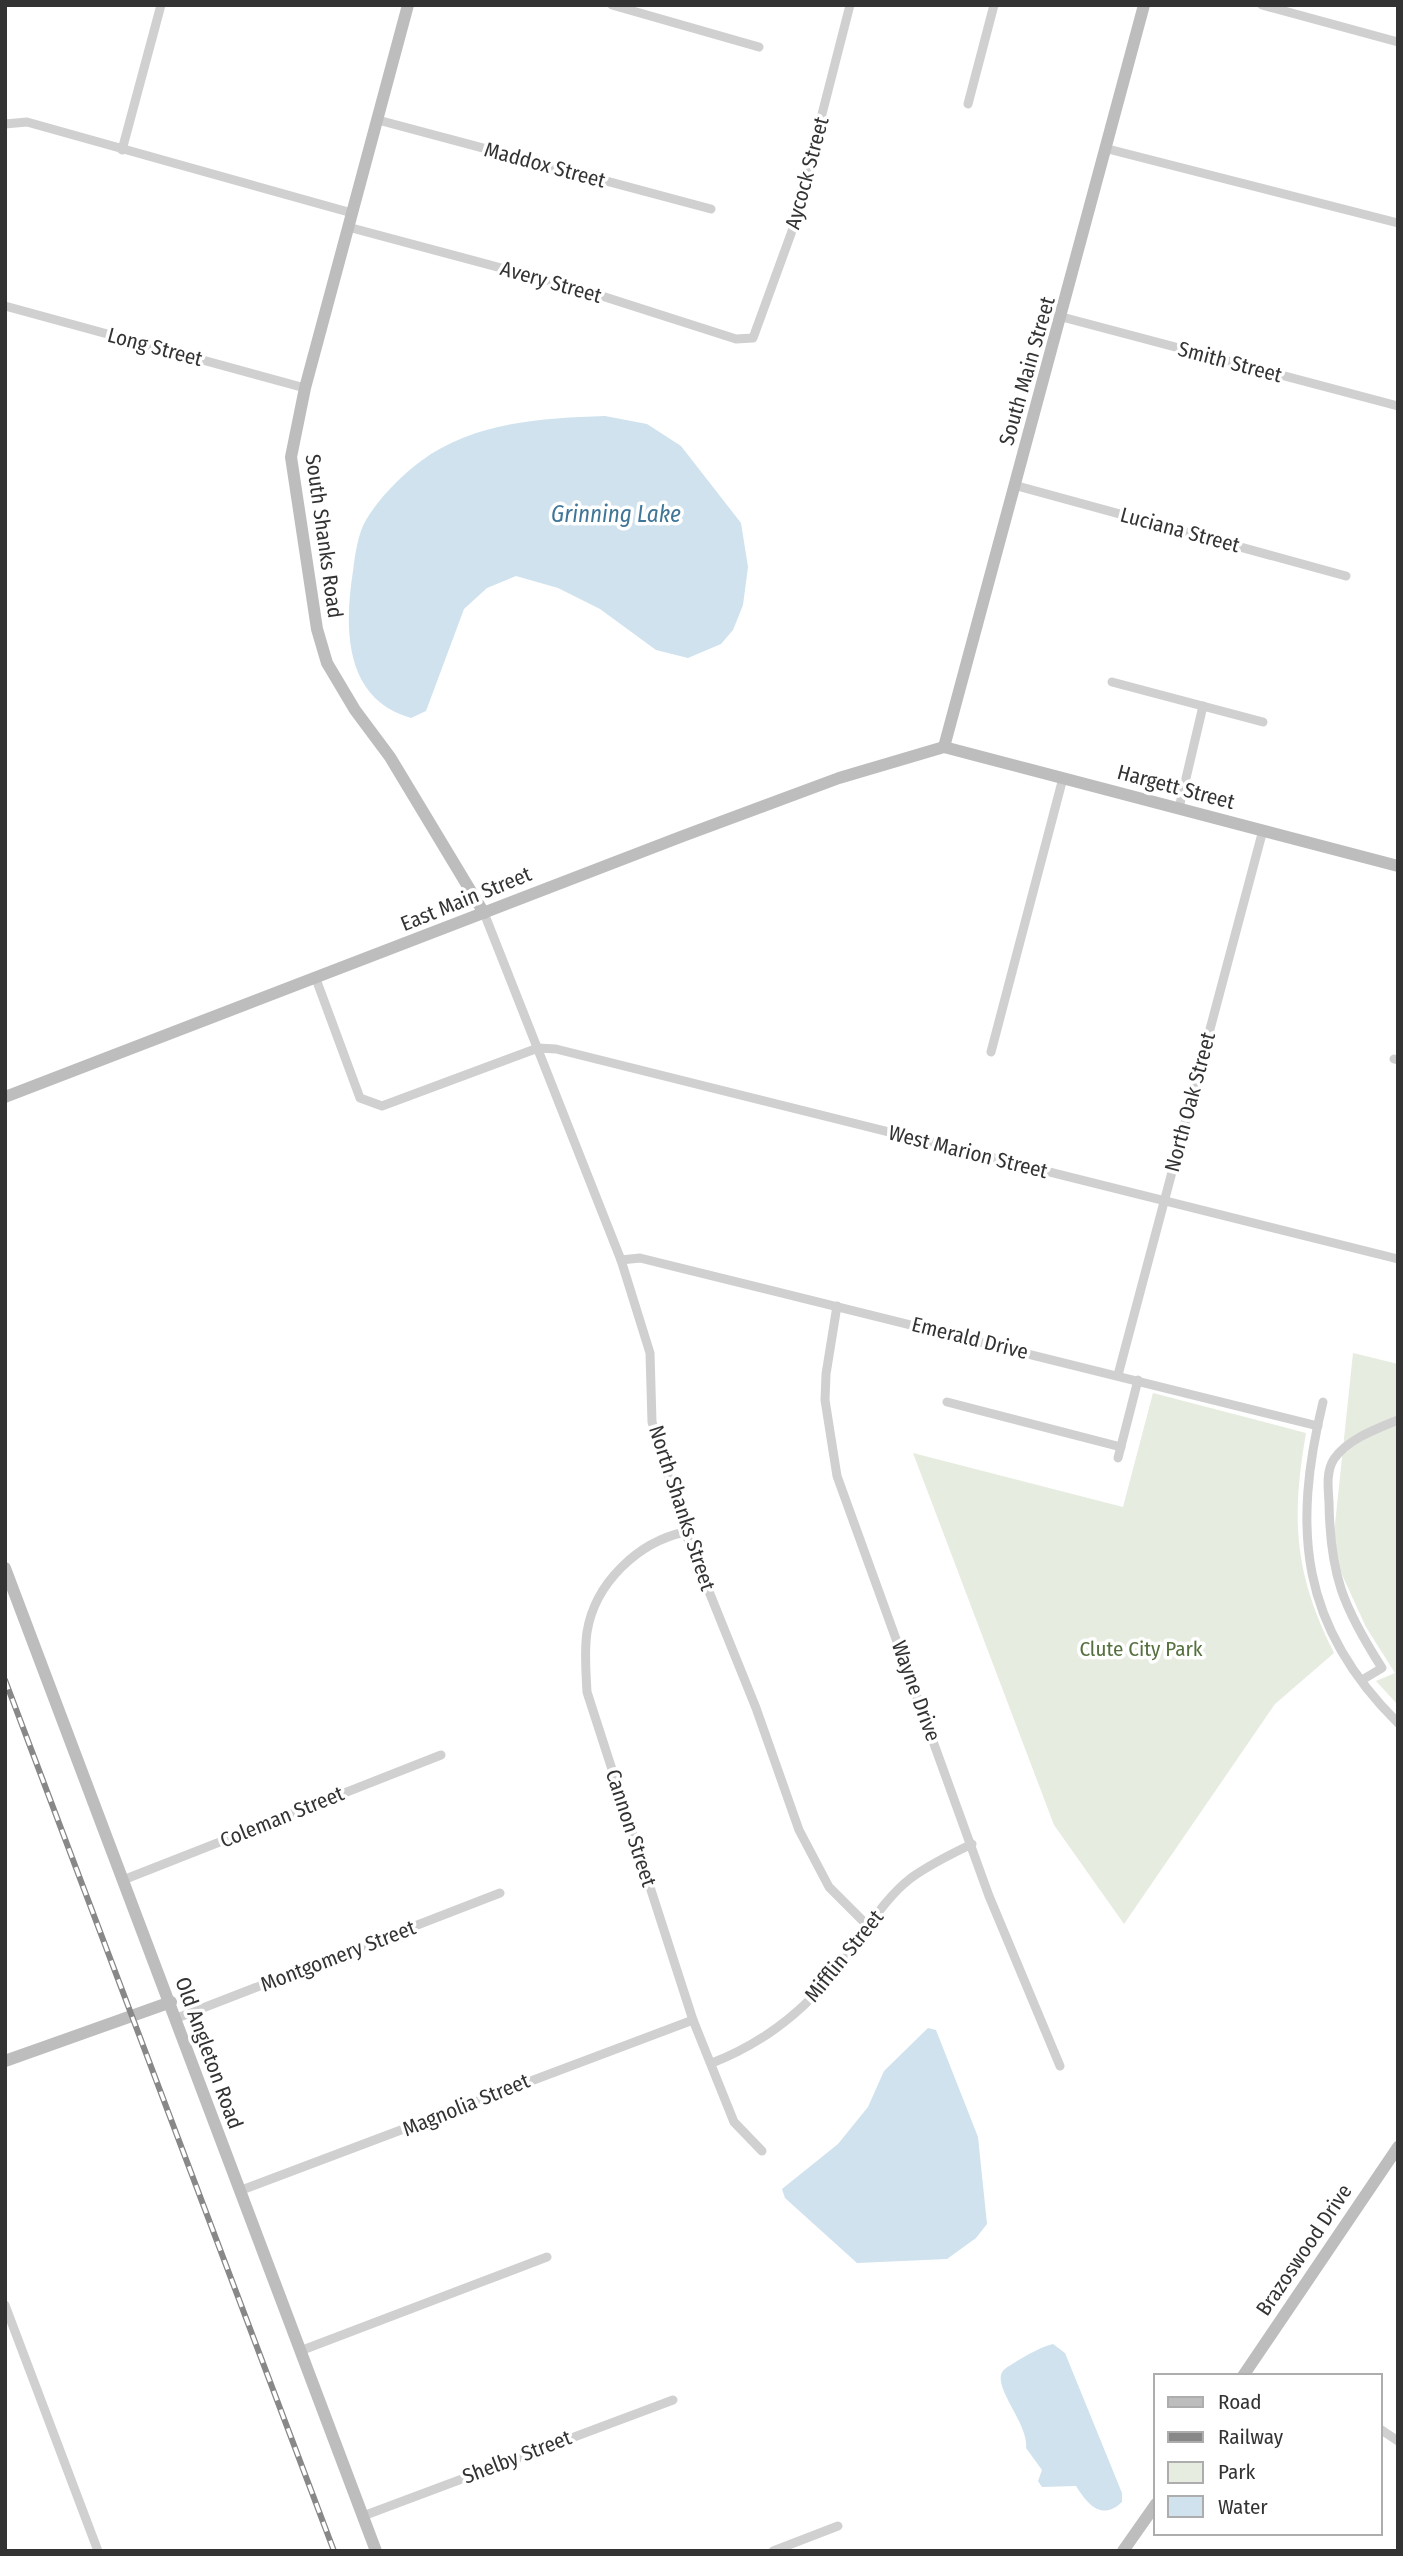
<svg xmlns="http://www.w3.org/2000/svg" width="1403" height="2556" viewBox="0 0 1403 2556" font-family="'Fira Sans Condensed',sans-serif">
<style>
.green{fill:#e6ecdf}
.water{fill:#cfe2ee}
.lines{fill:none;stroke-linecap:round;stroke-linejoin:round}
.street{stroke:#d0d0d0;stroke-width:9}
.secondary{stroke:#bdbdbd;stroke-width:12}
.rail-casing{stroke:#888;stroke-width:6}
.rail{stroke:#fff;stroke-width:3.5;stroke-dasharray:10;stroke-linecap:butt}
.labels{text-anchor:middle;stroke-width:7;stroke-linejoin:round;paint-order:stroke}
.street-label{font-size:21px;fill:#333;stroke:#fff}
.park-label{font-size:21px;fill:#56703f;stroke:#fff}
.water-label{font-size:23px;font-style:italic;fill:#3f7597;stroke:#fff}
</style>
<rect width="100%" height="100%" fill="#fff"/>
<!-- green -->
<g class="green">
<polygon points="1353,1353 1398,1364 1398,1705 1376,1681 1395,1673 1366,1627 1332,1553"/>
<path d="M1153 1393 1306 1433C1291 1520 1294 1573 1334 1653L1275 1704 1124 1924 1054 1825 913 1453 1123 1507Z"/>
</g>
<!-- water -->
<g class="water">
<path d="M605 416 647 424 681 446 741 523 748 567 743 605 733 630 721 644 688 658 656 650 600 609 558 588 516 576 487 588 464 609 426 711 411 718C344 699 344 629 353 571 355 555 358 533 366 520 379 498 402 475 421 461 473 422 543 418 605 416Z"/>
<polygon points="928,2028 936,2030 978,2137 987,2224 976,2238 947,2259 857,2263 785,2198 782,2189 838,2144 868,2107 884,2071"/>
<path d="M1053 2344 1065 2353 1122 2493V2502C1101 2522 1087 2503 1076 2486L1042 2487 1038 2481 1042 2470 1026 2448C1029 2424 991 2386 1003 2371 1006 2367 1013 2364 1017 2361 1029 2354 1039 2348 1053 2344Z"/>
</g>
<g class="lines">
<!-- street -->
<g class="street">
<polyline points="612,5 759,47"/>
<polyline points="1262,5 1398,42"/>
<polyline points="968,104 994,5"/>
<polyline points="378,120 711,209"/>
<polyline points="5,124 27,122 352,213"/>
<polyline points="1108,149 1398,223"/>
<polyline points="122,150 161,5"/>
<polyline points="348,227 580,289 736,339 753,338 792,231 850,5"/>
<polyline points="5,306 305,388"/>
<polyline points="1062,317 1398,406"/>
<polyline points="1014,485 1346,576"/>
<polyline points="1112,682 1263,722"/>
<polyline points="1179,808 1203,706"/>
<polyline points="484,913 621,1260 650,1353 652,1422 685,1532 756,1708 799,1830 829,1887 868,1926"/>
<polyline points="316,979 360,1098 382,1106 538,1048 556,1049 1398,1259"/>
<polyline points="991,1052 1063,778"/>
<polyline points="1394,1059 1398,1060"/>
<polyline points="621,1260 640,1258 1318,1426"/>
<polyline points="837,1306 826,1374 825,1400 837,1476 989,1896 1060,2066"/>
<polyline points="1118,1375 1263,830"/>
<polyline points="947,1402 1121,1447"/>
<path d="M1323 1402C1292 1529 1300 1626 1398 1723"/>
<polyline points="1118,1458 1138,1380"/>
<path d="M685 1532C638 1542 595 1583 587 1632 584 1652 586 1672 587 1692L693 2020 734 2122 762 2151"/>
<path d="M1362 1680 1382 1668C1343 1607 1330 1575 1329 1502 1328 1488 1326 1471 1334 1459 1348 1439 1376 1429 1398 1420"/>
<polyline points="123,1880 441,1755"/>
<polyline points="177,2018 500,1893"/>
<path d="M712 2063C769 2041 814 2003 849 1953 868 1928 885 1898 911 1878 929 1865 951 1854 972 1844"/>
<polyline points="239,2191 693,2020"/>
<polyline points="5,2305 98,2551"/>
<polyline points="300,2351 547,2257"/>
<polyline points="1380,2429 1398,2441"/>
<polyline points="363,2516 673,2400"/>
<polyline points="773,2551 838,2526"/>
</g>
<!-- secondary -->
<g class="secondary">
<polyline points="408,5 305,388 291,457 317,629 327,663 355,710 390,757 484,913"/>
<polyline points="944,747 1144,5"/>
<polyline points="944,747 1398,866"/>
<polyline points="5,1097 683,836 839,778 944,747"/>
<polyline points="5,1568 376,2551"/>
<polyline points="5,2061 171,2002"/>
<polyline points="1243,2376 1398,2147"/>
<polyline points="1123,2551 1156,2504"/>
</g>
<!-- rail casing -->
<g class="rail-casing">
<polyline id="rail" points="5,1680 334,2551"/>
</g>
<!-- rail -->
<use href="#rail" class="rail"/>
</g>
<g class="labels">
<!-- street labels -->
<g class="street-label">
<text transform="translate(545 165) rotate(15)" y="7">Maddox Street</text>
<text transform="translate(807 173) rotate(-75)" y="7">Aycock Street</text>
<text transform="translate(551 282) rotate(16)" y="7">Avery Street</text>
<text transform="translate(155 347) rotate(15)" y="7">Long Street</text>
<text transform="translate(1230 362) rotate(15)" y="7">Smith Street</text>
<text transform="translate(1027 371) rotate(-74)" y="7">South Main Street</text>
<text transform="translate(1180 530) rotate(15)" y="7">Luciana Street</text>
<text transform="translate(324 536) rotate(82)" y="7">South Shanks Road</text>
<text transform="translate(1176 787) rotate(15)" y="7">Hargett Street</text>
<text transform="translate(466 899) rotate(-22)" y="7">East Main Street</text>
<text transform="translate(1190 1102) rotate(-75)" y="7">North Oak Street</text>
<text transform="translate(968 1152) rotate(14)" y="7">West Marion Street</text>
<text transform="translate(970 1338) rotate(14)" y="7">Emerald Drive</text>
<text transform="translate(682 1508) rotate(72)" y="7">North Shanks Street</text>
<text transform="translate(916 1691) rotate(70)" y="7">Wayne Drive</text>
<text transform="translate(282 1817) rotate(-22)" y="7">Coleman Street</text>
<text transform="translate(631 1828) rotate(72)" y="7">Cannon Street</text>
<text transform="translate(338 1956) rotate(-21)" y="7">Montgomery Street</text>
<text transform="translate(844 1956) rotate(-51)" y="7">Mifflin Street</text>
<text transform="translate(209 2053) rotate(70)" y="7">Old Angleton Road</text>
<text transform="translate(466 2105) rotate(-22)" y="7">Magnolia Street</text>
<text transform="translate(1304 2250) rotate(-56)" y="7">Brazoswood Drive</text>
<text transform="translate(517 2457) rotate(-21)" y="7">Shelby Street</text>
</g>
<!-- park labels -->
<g class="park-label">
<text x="1141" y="1656">Clute City Park</text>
</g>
<!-- water labels -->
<g class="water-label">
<text x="616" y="522">Grinning Lake</text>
</g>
</g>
<!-- border -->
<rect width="1403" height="2556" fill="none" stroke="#333333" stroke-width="14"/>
<!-- legend -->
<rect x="1154" y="2374" width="228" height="161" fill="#ffffff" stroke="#adadad" stroke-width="2"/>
<rect x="1168" y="2397" width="35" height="10" fill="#bdbdbd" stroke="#adadad" stroke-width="2"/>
<text x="1218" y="2409" font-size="21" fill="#333333">Road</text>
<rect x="1168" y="2432" width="35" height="10" fill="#888888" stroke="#adadad" stroke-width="2"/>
<text x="1218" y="2444" font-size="21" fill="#333333">Railway</text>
<rect x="1168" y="2462" width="35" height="21" fill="#e6ecdf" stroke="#adadad" stroke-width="2"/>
<text x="1218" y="2479" font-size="21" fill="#333333">Park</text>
<rect x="1168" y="2496" width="35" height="21" fill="#cfe2ee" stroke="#adadad" stroke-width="2"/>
<text x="1218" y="2514" font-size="21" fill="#333333">Water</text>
</svg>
